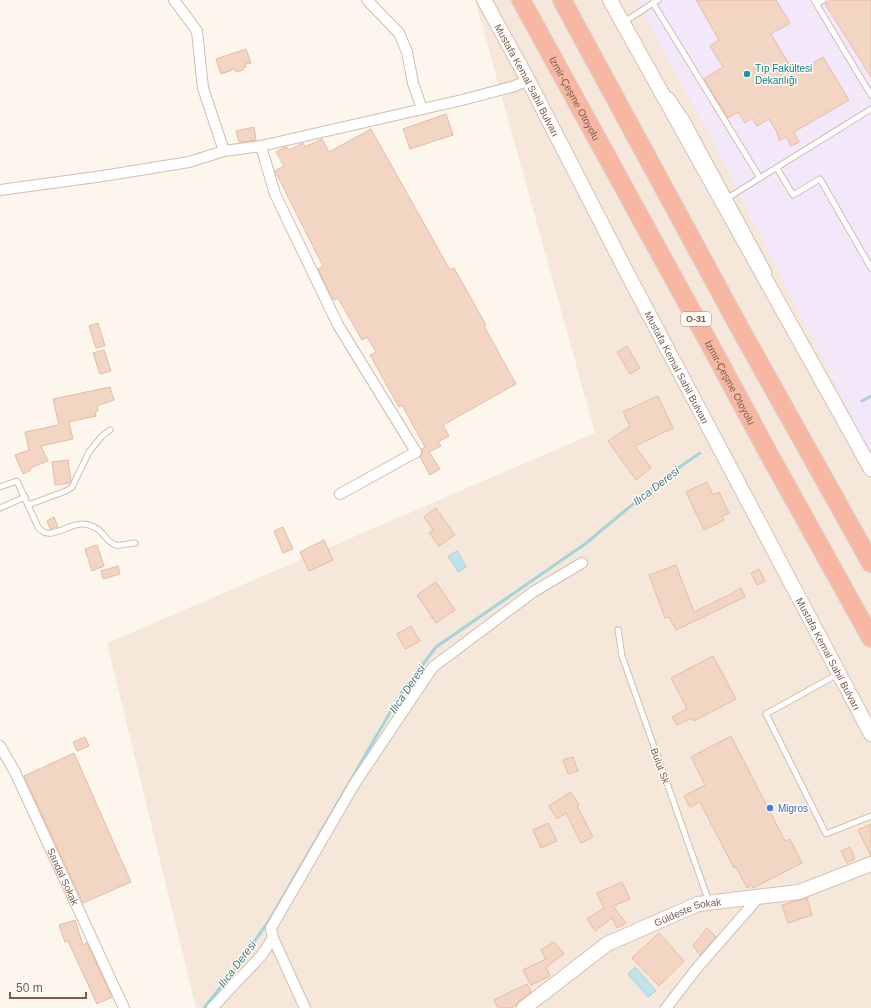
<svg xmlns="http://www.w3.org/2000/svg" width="871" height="1008" viewBox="0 0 871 1008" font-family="Arial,sans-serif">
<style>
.residential{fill:#f5e8da}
.education{fill:#f3e8fa}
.water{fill:#bfe3e8;stroke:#a5d3da}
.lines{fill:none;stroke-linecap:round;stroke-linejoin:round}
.stream{stroke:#a5d3da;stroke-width:3}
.building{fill:#f3d5c3;stroke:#e6bba3}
.lane-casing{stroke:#d1beb0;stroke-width:7}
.street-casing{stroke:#d1beb0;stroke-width:12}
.secondary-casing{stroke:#d6c0b0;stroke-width:16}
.highway-casing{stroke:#dad1cd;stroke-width:20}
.lane{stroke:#fff;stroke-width:5}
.street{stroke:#fff;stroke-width:10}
.secondary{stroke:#fff;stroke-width:14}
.highway{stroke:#f7b7a3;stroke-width:18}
.culture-dot{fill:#0f9aa8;stroke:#fffaf3;stroke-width:1.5}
.shop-dot{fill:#3f7fe0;stroke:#fffaf3;stroke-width:1.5}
.labels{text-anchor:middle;stroke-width:3;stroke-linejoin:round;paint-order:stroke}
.shield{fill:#fffaf3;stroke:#a28b7f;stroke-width:1}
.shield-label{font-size:9px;font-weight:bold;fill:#7a5c4d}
.culture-label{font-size:10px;fill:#0d838f;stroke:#fffaf3;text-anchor:start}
.street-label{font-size:10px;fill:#7a5c4d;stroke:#fffaf3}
.shop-label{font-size:10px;fill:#366cbe;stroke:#fffaf3;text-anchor:start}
.water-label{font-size:11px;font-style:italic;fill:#437c86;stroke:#fffaf3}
</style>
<rect width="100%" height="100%" fill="#fdf6ec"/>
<!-- residential -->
<polygon class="residential" points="475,0 871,0 871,1008 196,1008 107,643 595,433"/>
<!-- education -->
<polygon class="education" points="636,0 871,0 871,454 711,138"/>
<!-- water -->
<g class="water">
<polygon points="457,551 466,567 458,572 448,556"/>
<polygon points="635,967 656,991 648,997 628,974"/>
</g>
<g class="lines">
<!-- stream -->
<g class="stream">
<polyline points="862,401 871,396"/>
<polyline points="204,1008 235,969 270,919 402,692 436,647 585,544 668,475 700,453"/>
</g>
</g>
<!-- building -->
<g class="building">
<polygon points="696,0 776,0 790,23 771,34 795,74 823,57 849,100 794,132 799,142 791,146 786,137 779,141 777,132 769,119 757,126 752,118 745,123 738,112 728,118 704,79 723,67 710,46 719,40"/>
<polygon points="831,0 871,0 871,77 825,4"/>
<polygon points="246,49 251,63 245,64 246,67 243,68 243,70 236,72 235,69 221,74 216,59"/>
<polygon points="446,114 453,135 410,149 403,129"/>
<polygon points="254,127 256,140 239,142 236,131"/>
<polygon points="371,129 450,270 454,268 486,325 484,326 516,384 443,425 449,436 438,442 441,446 429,452 440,469 430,475 420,457 422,455 422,449 425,447 402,405 399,407 370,355 376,352 367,337 362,340 338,298 334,300 330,294 318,269 323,266 275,171 284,166 276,152 283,148 287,147 289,150 303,143 305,147 322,139 329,152"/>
<polygon points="98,323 105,346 96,348 89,326"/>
<polygon points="627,346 640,368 630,374 617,352"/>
<polygon points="104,350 111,371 100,374 93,353"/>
<polygon points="110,387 114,400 97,406 98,411 95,412 96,416 69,422 73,439 41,446 48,461 30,468 31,470 23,474 15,455 29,450 25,432 59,425 53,399"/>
<polygon points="658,396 673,428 635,446 651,468 636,480 608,441 630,426 623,412"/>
<polygon points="68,460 71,481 70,483 55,485 52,462"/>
<polygon points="707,482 713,495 719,492 729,513 722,516 724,520 704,530 686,492"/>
<polygon points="436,508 455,535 439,546 429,533 433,530 424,517"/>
<polygon points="54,517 58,527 50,529 47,521"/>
<polygon points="283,527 293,549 283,553 274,531"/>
<polygon points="324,540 333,560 309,571 300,552"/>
<polygon points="97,545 104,566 92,571 85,549"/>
<polygon points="676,565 694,612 733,593 741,588 745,597 676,630 669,617 665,618 649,575"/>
<polygon points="118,566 120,574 103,579 101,571"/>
<polygon points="759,569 765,581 757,585 751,573"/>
<polygon points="436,582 455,610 436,623 417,595"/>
<polygon points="411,626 420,641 405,649 397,634"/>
<polygon points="713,656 736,699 694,721 692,718 677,725 672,717 687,709 671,678"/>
<polygon points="731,736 785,841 790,839 802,863 753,888 752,885 747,888 736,867 734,868 700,802 690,807 684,796 705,785 691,757"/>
<polygon points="85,737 89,746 77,751 73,742"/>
<polygon points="74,753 131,882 83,903 24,776"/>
<polygon points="573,757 578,771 568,774 563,760"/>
<polygon points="571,792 579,805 577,806 593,837 581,843 566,813 557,819 549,806"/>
<polygon points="548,823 557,841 541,848 533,830"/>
<polygon points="871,824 871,856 858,830"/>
<polygon points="850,847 855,859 847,863 841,851"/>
<polygon points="622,882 630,899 613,906 626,923 617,928 612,918 595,931 587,919 604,908 597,893"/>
<polygon points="807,898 812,915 788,923 782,905"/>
<polygon points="75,920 83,945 87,943 112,997 97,1004 68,941 65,942 59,925"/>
<polygon points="707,928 716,937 700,955 693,946"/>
<polygon points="659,933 684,961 659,986 632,958"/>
<polygon points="554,942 564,954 546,967 550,976 531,985 523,970 546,959 541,950"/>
<polygon points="527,984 531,992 519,1001 516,1005 511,1008 498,1008 494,1000"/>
</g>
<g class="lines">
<!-- lane casing -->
<g class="lane-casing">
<g id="lane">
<polyline points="814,0 871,95"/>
<polyline points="653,3 760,178"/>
<polyline points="817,4 823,0"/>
<polyline points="624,22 658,0"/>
<polyline points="671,96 686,118 769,272"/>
<polyline points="777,168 793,195 820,179 871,268"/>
<polyline points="726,199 871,109"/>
<path d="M0 487 17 481 38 527C50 543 68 523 83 524 103 525 105 543 116 545 122 546 129 543 135 543"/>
<polyline points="28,505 66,491 72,487 89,452 102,436 110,430"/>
<polyline points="0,508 25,497"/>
<polyline points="618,630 622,656 709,902"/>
<polyline points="838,674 766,714 826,834 871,816"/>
</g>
</g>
<!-- street casing -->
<g class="street-casing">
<g id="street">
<polyline points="174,0 197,31 203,88 224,151"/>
<polyline points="367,0 399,33 407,52 413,83 422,109"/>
<polyline points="261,146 275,194 338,325 416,452 340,494"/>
<polyline points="0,190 103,176 189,162 224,151 261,146 462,100 515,86 528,80"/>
<path id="s1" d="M0 746 15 772 124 1008"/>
<polyline points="273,938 305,1008"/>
<polyline points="212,1008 261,956 273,938 271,928 355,783 433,667 533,592 582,563"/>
<polyline points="666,1008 697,968 759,897"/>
</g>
</g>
<!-- secondary casing -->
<g class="secondary-casing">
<g id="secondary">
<path id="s2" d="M484 0 528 80 626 271 871 734"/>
<polyline points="610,0 871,469"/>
<path id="s3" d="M524 1008 607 944 698 904 799 892 871 864"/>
</g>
</g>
<!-- highway casing -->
<g class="highway-casing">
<g id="highway">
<path id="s4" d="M521 0 714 352 765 447 871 638"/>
<polyline points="562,0 743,334 871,563"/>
</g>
</g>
<!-- lane -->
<use href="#lane" class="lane"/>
<!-- street -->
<use href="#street" class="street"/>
<!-- secondary -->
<use href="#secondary" class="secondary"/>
<!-- highway -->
<use href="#highway" class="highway"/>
</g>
<!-- markers -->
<circle class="culture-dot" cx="747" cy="74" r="4"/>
<circle class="shop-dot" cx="770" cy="808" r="4"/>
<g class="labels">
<!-- shield labels -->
<rect class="shield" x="681" y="312" width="30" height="14" rx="3"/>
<g class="shield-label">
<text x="696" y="322">O-31</text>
</g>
<!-- culture labels -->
<g class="culture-label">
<text x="755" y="72">Tıp Fakültesi<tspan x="755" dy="12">Dekanlığı</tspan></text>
</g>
<!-- street labels -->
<g class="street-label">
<text dy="4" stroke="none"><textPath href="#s2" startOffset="91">Mustafa Kemal Sahil Bulvarı</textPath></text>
<text dy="4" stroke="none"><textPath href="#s4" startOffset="112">İzmir-Çeşme Otoyolu</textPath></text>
<text dy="4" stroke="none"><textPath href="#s2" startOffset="415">Mustafa Kemal Sahil Bulvarı</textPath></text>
<text dy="4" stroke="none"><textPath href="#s4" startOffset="436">İzmir-Çeşme Otoyolu</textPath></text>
<text dy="4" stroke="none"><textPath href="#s2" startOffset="739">Mustafa Kemal Sahil Bulvarı</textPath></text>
<text transform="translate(661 767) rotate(70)" y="4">Bulut Sk.</text>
<text dy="4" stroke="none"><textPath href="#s1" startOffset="145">Sandal Sokak</textPath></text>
<text dy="4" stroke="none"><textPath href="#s3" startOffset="192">Güldeste Sokak</textPath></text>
</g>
<!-- shop labels -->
<g class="shop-label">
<text x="778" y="812">Migros</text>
</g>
<!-- water labels -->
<g class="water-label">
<text transform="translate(656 486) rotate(-38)" y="4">Ilıca Deresi</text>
<text transform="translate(407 689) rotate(-56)" y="4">Ilıca Deresi</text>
<text transform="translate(237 964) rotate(-53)" y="4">Ilıca Deresi</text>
</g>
</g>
<!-- scale -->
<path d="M10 992v6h76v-6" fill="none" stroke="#7a5c4d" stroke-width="2"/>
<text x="16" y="992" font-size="12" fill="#7a5c4d" stroke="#fffaf3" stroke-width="3" paint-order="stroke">50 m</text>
</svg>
